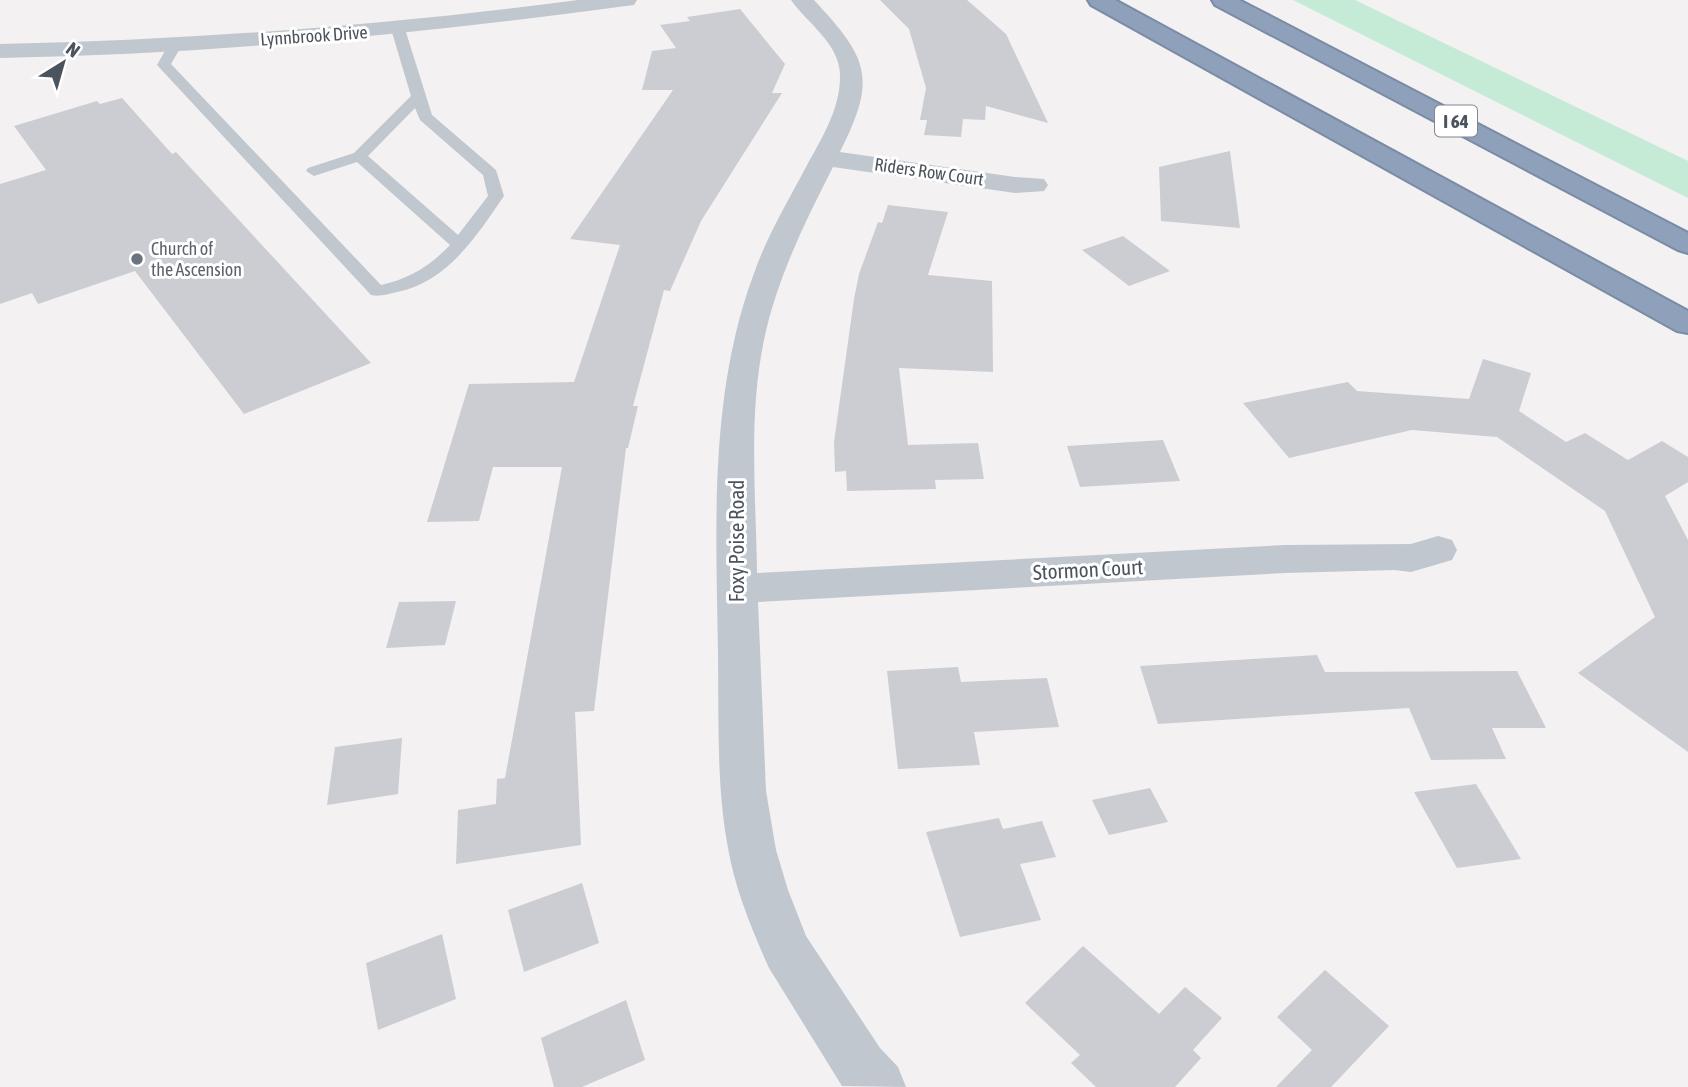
<svg xmlns="http://www.w3.org/2000/svg" width="1688" height="1087" viewBox="0 0 1688 1087" font-family="'Asap Condensed',sans-serif">
<style>
.green{fill:#c5ebd7}
.building{fill:#cccdd3}
.lines{fill:none;stroke-linecap:round;stroke-linejoin:round}
.highway-casing{stroke:#7a8ba6;stroke-width:4}
.lane{fill:#c1c7ce;fill-rule:evenodd}
.street{fill:#c1c7ce;fill-rule:evenodd}
.highway{fill:#8fa0ba;fill-rule:evenodd}
.worship-dot{fill:#6b7280;stroke:#fff;stroke-width:2.5}
.labels{text-anchor:middle;stroke-width:6;stroke-linejoin:round;paint-order:stroke}
.far-street-label{font-size:18px;fill:#4b535c;stroke:#fff}
.far-worship-label{font-size:18px;fill:#5b616d;stroke:#fff;text-anchor:start}
.shield{fill:#fff;stroke:#81878d;stroke-width:2}
.shield-label{font-size:19px;font-weight:bold;fill:#4b535c}
.street-label{font-size:21px;fill:#4b535c;stroke:#fff}
</style>
<rect width="100%" height="100%" fill="#f3f1f1"/>
<!-- green -->
<polygon class="green" points="1293,0 1355,0 1688,161 1688,198"/>
<!-- building -->
<g class="building">
<polygon points="880,0 967,0 1006,34 1048,123 986,106 985,120 963,119 961,137 924,135 927,120 920,120 926,88 909,29"/>
<polygon points="740,9 785,64 772,93 782,93 701,221 670,291 664,290 633,406 638,406 628,448 626,448 594,711 575,712 581,845 456,864 458,810 496,804 497,779 505,778 562,467 493,467 479,521 427,522 469,384 574,382 620,245 570,239 673,90 642,90 652,51 676,48 660,25 690,21 687,17"/>
<polygon points="122,98 172,154 176,152 371,363 244,414 135,271 38,304 32,293 0,304 0,184 46,170 14,126 97,101 100,104"/>
<polygon points="1230,151 1240,228 1161,221 1159,167"/>
<polygon points="888,205 948,212 928,275 992,281 993,372 899,368 908,445 978,443 984,479 935,480 936,489 847,491 846,471 835,472 834,442 854,299 859,274 878,222 882,223"/>
<polygon points="1123,236 1170,271 1129,286 1082,250"/>
<polygon points="1483,359 1531,373 1519,411 1566,442 1585,433 1628,460 1662,441 1688,457 1688,482 1665,496 1688,540 1688,752 1578,673 1655,617 1605,511 1497,437 1412,430 1289,458 1243,403 1348,382 1357,391 1469,399"/>
<polygon points="1163,440 1180,481 1080,487 1067,446"/>
<polygon points="456,601 445,645 386,648 399,602"/>
<polygon points="1317,655 1325,672 1517,671 1546,728 1492,728 1506,759 1431,760 1409,708 1158,724 1140,666"/>
<polygon points="958,667 961,682 1047,678 1059,727 974,732 980,765 898,769 887,671"/>
<polygon points="402,738 398,794 327,805 335,747"/>
<polygon points="1476,784 1521,859 1457,868 1414,792"/>
<polygon points="1150,788 1168,822 1109,835 1092,800"/>
<polygon points="999,818 1003,829 1042,821 1056,857 1020,864 1041,920 960,937 926,832"/>
<polygon points="582,883 599,943 524,972 508,910"/>
<polygon points="442,934 456,999 378,1030 366,963"/>
<polygon points="1083,946 1159,1014 1185,987 1222,1018 1193,1050 1201,1058 1175,1087 1096,1087 1071,1063 1080,1055 1025,1003"/>
<polygon points="1325,970 1389,1026 1331,1087 1276,1087 1312,1050 1277,1017"/>
<polygon points="626,1000 645,1060 582,1087 554,1087 541,1038"/>
</g>
<g class="lines">
<!-- highway casing -->
<g class="highway-casing">
<g id="highway">
<polygon points="1088,0 1115,0 1688,311 1688,333 1677,331 1091,5"/>
<polygon points="1212,0 1239,0 1688,233 1688,253 1678,250 1215,5"/>
</g>
</g>
<!-- lane -->
<path class="lane" d="M398 25 405 29 432 115 496 170 504 196C477 235 448 282 397 292 388 294 380 297 371 295L157 65 170 42H180L182 45 171 64 381 285C409 279 430 266 450 245L357 162 314 176 306 171 308 168 354 153 411 96 391 29ZM415 108 420 120 483 175 488 196 458 235 368 156Z"/>
<!-- street -->
<g class="street">
<path d="M578 0H637L634 5 626 6C418 34 210 54 0 58V44C194 40 386 25 578 0Z"/>
<path d="M791 0H814C869 59 877 78 840 152L1015 177 1044 179 1048 185 1044 191 1015 193 833 167C805 222 777 278 764 340 748 416 756 496 757 573L1285 545 1411 544 1438 536 1452 540 1457 550 1452 560 1411 572 1394 570 1285 573 758 602 766 791 776 850 788 890 806 936 880 1048 898 1067 906 1087 842 1086 769 968C752 930 735 889 728 848 716 784 719 718 718 653 716 527 709 396 753 276 766 238 787 203 806 167 822 138 841 108 840 74 839 43 807 23 791 0Z"/>
</g>
<!-- highway -->
<use href="#highway" class="highway"/>
</g>
<!-- markers -->
<circle class="worship-dot" cx="137" cy="259" r="7"/>
<g class="labels">
<!-- far-street labels -->
<g class="far-street-label">
<text transform="translate(314 36) rotate(-4)" y="6">Lynnbrook Drive</text>
<text transform="translate(929 172) rotate(8)" y="6">Riders Row Court</text>
</g>
<!-- far-worship labels -->
<g class="far-worship-label">
<text x="151" y="255">Church of<tspan x="151" dy="21">the Ascension</tspan></text>
</g>
<!-- shield labels -->
<rect class="shield" x="1435" y="105.5" width="42" height="31" rx="5"/>
<g class="shield-label">
<text x="1456" y="128">I 64</text>
</g>
<!-- street labels -->
<g class="street-label">
<text transform="translate(737 541) rotate(-90)" y="7">Foxy Poise Road</text>
<text transform="translate(1088 570) rotate(-3)" y="7">Stormon Court</text>
</g>
</g>
<!-- north arrow -->
<g transform="translate(63 63) rotate(37)" stroke="#ffffff" stroke-width="5" paint-order="stroke">
<path d="M0-5L12 26L0 18L-12 26Z" fill="#4b535c"/>
<text y="-10" font-size="19" font-weight="bold" text-anchor="middle" fill="#4b535c">N</text>
</g>
</svg>
